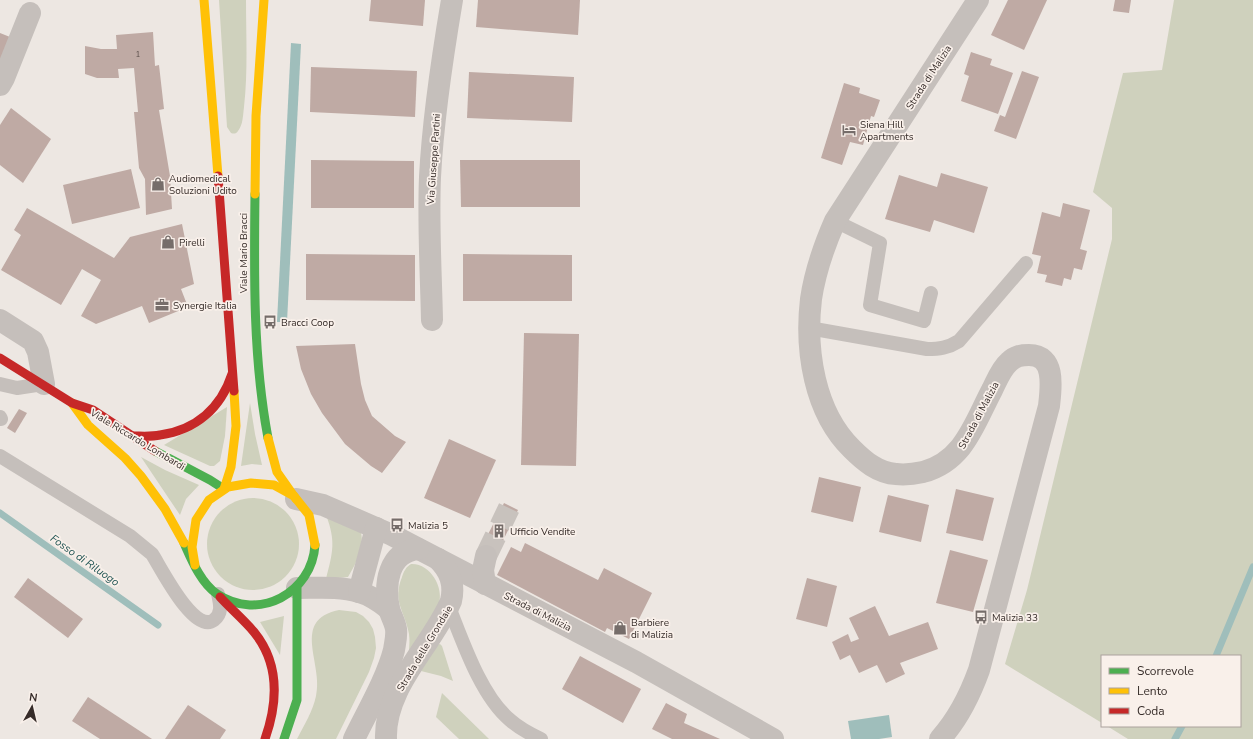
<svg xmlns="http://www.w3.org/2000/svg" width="1253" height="739" viewBox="0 0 1253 739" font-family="'Nunito Sans',sans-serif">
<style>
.green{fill:#cfd1bd}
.water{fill:#9fbebb}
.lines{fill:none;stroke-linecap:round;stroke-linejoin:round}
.stream{stroke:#9fbebb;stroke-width:7}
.building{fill:#bfaaa4}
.street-tunnel{stroke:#c8c2bd;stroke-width:22;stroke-dasharray:22 11;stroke-linecap:butt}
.lane{stroke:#c5bfbb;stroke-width:14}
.street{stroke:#c5bfbb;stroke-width:22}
.fast{stroke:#4caf50;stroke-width:9}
.slow{stroke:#ffc107;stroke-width:9}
.jam{stroke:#c62828;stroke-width:9}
.labels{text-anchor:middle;stroke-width:3.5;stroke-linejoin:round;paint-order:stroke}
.number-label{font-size:8px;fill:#584c48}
.street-label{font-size:10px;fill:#362c29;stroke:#f9f0ea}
.poi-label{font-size:10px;fill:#362c29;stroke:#f9f0ea;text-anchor:start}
.water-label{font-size:11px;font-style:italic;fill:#215554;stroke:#f9f0ea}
</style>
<rect width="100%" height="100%" fill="#ede7e2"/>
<!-- green -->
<g class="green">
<path d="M219 0H246C246 36 248 71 244 107 243 115 243 125 238 131 236 134 234 134 231 133L227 127Z"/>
<polygon points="1174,0 1253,0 1253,739 1128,739 1107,726 1240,726 1240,656 1102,656 1102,723 1005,664 1027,590 1112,239 1112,208 1093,192 1123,73 1162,70"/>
<polygon points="250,403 255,434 262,465 252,464 241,466"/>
<polygon points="227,407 225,436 220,461 214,466 210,466 164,445"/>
<polygon points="141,457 165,470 199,485 186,499 180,515"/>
<circle cx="253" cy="544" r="46"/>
<path d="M326 515 360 530C366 544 356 564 348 577L326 579C333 552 336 541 326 515Z"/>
<path d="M411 564C430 563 444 587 439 604L409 653C409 647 410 640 409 634 405 611 392 602 402 577 404 571 406 567 411 564Z"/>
<path d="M339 610 356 612 363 616 369 622 373 629 375 637 376 648 374 658 369 672 336 739H297C304 725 313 711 316 696 324 664 290 620 339 610Z"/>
<polygon points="284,616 280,655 260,622"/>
<polygon points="440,644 442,646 453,681 441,676 421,671 437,645"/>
<polygon points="442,693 489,739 459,739 436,717"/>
</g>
<!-- water -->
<g class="water">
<polygon points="291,43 301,44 287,322 277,322"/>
<polygon points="889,715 892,737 879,739 851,739 848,721"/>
</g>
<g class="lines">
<!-- stream -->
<g class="stream">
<polyline points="0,513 158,625"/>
<polyline points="1216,656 1253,567"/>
<polyline points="1175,739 1182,726"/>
</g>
</g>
<!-- building -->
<g class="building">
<polygon points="371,0 425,0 423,26 369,21"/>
<polygon points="478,0 580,0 578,35 476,27"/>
<polygon points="1008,0 1047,0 1024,50 991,35"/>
<polygon points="1115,0 1131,0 1129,13 1113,11"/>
<polygon points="153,32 155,66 159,65 164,109 159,110 170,176 172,209 146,215 145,179 139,168 134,112 138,112 134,68 118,69 119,78 97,78 85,74 85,46 101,49 117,49 116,35"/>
<polygon points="0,33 10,37 0,61"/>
<polygon points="971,52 992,59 990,65 1013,73 998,114 961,101 969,76 964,74"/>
<polygon points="311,67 417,71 415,117 310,112"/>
<polygon points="1022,71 1039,77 1016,139 994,131 1000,115 1005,117"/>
<polygon points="469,72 574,77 572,122 467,118"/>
<polygon points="844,83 860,88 859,93 880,100 874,117 871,116 863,145 850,142 842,165 821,158"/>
<polygon points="11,108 51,139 23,183 0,165 0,125"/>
<polygon points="311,160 414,161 414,208 311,208"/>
<polygon points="460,160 580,160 580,207 461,207"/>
<polygon points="131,169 140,208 72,224 63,185"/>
<polygon points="941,173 988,187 974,233 934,220 930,232 885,219 899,175 937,187"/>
<polygon points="1063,203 1090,210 1080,249 1087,251 1082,270 1074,268 1071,280 1064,278 1062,286 1045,282 1047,275 1037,273 1041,256 1032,254 1042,212 1060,217"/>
<polygon points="27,208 114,258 130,237 182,224 194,284 181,289 188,307 149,323 142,306 96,324 81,316 101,280 82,269 61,305 1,270 21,235 14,230"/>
<polygon points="306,254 415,255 415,301 306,300"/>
<polygon points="463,254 572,255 572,301 463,301"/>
<polygon points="524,333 579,334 576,466 521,465"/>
<polygon points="355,344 361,384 365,400 372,416 395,436 406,442 382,473 371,466 345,444 322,413 311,394 301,369 296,346"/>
<polygon points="19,409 27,413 15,433 7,428"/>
<polygon points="449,439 496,460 470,518 424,498"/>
<polygon points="819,477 861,487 853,522 811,512"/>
<polygon points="956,489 994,498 983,541 946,533"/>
<polygon points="888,495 929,505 921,542 879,532"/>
<polygon points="504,503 518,510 494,559 479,552"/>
<polygon points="525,543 598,580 604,568 652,593 629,639 607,628 605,632 497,575 511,547 521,552"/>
<polygon points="950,550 988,560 973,612 936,603"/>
<polygon points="28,578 83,619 68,638 14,597"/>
<polygon points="807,578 837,586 827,627 796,619"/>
<polygon points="875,606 889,636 928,622 938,649 900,663 905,674 886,683 877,665 859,673 850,655 840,660 832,642 848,634 851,642 859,639 849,618"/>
<polygon points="580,656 641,689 623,723 562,689"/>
<polygon points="88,697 152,739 100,739 72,721"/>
<polygon points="666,703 687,714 684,723 720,739 672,739 652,729"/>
<polygon points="188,705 226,730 220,739 165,739"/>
</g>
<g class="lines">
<!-- street-tunnel -->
<polyline class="street-tunnel" points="486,556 509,508"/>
<!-- lane -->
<g class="lane">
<polyline points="835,221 880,243 870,305 924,321 931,293"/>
<path d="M809 328 927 349C939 349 948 348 959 341L1026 263"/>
<polyline points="0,384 17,388 43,384"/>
<polyline points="0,417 1,419"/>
<path d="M0 456 130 536 152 554C160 566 194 635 214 620 223 613 220 603 218 594"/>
<path d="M449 607C463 642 481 696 510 720 519 728 530 734 541 739"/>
</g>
<!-- street -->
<g class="street">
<polyline points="0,85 4,78 30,13"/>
<polyline points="0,320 33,341 38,352 44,384"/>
<path d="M432 320C431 273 428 225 430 177 433 118 442 59 452 0"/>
<polyline points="296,499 323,505 392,535 636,662 773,739"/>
<polyline points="485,584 483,570 486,556"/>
<path d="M297 588C317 588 340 586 359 592 370 595 380 602 389 609"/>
<polyline points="359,592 376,528"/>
<path d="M354 739C367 712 387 678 394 650 395 643 397 636 396 629 395 622 391 616 389 609 384 584 388 552 418 549"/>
<path d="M386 739C384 687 432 646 451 601 455 584 450 571 438 559"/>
<path d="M940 739C958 719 970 695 979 670L1049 406C1051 388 1056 355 1029 355 1021 355 1015 356 1009 362 1001 369 997 380 992 390 974 424 964 461 923 472 914 474 905 475 896 474 878 473 864 461 852 449 814 412 805 350 811 299 815 272 824 246 835 221L978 0"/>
</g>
<!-- fast -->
<g class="fast">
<path d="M255 194C254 276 253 358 268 438"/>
<polyline points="155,451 210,480 224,489"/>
<path d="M184 543C192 561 201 583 217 594 259 622 312 593 315 545"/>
<polyline points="284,739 297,700 297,588"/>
</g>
<!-- slow -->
<g class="slow">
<polyline points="204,0 218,176"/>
<polyline points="255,194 256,116 264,0"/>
<polyline points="72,403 88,425 125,458 141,476 165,509 184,543"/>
<polyline points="268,438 277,472 296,499"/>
<polyline points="224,489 231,467 236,426 234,391"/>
<polyline points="195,565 192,547 196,520 209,500 228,487 251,483 274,485 294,496 309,515 315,545"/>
</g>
<!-- jam -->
<g class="jam">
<polyline points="218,176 234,391"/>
<polyline points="0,358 72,403 93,410 155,451"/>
<path d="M132 436C141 436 151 437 160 435 196 430 221 408 232 374"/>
<path d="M220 597C231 609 244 620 254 632 280 664 278 702 265 739"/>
</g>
</g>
<!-- icons -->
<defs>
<g id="hotel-bare" transform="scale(1.08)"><path d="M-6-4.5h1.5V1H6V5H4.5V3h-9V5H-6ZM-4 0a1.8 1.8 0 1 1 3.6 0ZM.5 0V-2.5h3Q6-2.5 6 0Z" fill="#766d6a" stroke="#f9f0ea" stroke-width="2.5" paint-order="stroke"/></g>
<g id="shop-bare" transform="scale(1.08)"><path d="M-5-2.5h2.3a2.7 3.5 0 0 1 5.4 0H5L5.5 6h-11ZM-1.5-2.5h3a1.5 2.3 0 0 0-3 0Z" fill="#766d6a" stroke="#f9f0ea" stroke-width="2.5" paint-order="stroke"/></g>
<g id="office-bare" transform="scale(1.08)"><path d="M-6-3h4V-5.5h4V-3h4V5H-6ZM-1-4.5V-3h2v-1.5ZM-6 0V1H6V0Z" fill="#766d6a" stroke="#f9f0ea" stroke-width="2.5" paint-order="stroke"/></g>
<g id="bus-bare" transform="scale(1.08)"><path d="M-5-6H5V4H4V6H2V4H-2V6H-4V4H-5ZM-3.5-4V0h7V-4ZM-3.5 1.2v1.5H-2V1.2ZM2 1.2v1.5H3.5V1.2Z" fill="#766d6a" stroke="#f9f0ea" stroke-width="2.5" paint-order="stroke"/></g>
<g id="building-bare" transform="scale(1.08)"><path d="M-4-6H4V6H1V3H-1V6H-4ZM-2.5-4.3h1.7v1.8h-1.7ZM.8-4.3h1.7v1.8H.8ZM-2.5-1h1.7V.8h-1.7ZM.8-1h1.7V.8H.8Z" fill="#766d6a" stroke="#f9f0ea" stroke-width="2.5" paint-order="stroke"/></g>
</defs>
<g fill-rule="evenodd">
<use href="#hotel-bare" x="849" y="130"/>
<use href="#shop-bare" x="158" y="184"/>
<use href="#shop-bare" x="168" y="242"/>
<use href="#office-bare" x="162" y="305"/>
<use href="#bus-bare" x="270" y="322"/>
<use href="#bus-bare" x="397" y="525"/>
<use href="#building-bare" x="499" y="531"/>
<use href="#bus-bare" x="981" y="617"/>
<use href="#shop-bare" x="620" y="628"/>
</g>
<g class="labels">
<!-- number labels -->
<g class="number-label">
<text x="138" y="57">1</text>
</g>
<!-- street labels -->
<g class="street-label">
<text transform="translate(928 77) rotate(-57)" y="4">Strada di Malizia</text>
<text transform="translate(433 159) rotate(-86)" y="4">Via Giuseppe Partini</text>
<text transform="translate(243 253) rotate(-90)" y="4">Viale Mario Bracci</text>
<text transform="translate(978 415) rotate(-62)" y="4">Strada di Malizia</text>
<text transform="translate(138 439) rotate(31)" y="4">Viale Riccardo Lombardi</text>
<text transform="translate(538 611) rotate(27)" y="4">Strada di Malizia</text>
<text transform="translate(424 648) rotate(-59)" y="4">Strada delle Grondaie</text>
</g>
<!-- poi labels -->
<g class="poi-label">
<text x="860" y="128">Siena Hill<tspan x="860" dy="12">Apartments</tspan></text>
<text x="169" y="182">Audiomedical<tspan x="169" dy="12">Soluzioni Udito</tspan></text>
<text x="179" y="246">Pirelli</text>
<text x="173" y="309">Synergie Italia</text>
<text x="281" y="326">Bracci Coop</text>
<text x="408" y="529">Malizia 5</text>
<text x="510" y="535">Ufficio Vendite</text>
<text x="992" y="621">Malizia 33</text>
<text x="631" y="626">Barbiere<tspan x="631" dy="12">di Malizia</tspan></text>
</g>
<!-- water labels -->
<g class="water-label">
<text transform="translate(85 560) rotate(35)" y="4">Fosso di Riluogo</text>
</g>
</g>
<!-- legend -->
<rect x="1101" y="655" width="140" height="72" fill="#f9f0ea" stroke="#aba29d"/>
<rect x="1109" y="668" width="20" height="6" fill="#4caf50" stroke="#aba29d"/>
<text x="1137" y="675" font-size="12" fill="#362c29">Scorrevole</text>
<rect x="1109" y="688" width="20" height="6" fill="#ffc107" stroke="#aba29d"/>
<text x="1137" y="695" font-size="12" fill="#362c29">Lento</text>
<rect x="1109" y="708" width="20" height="6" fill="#c62828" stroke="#aba29d"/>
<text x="1137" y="715" font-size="12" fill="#362c29">Coda</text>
<!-- north arrow -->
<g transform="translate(32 707) rotate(8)" stroke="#f9f0ea" stroke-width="3" paint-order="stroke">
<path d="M0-3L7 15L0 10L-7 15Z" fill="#362c29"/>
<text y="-6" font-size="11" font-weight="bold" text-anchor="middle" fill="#362c29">N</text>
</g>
</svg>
